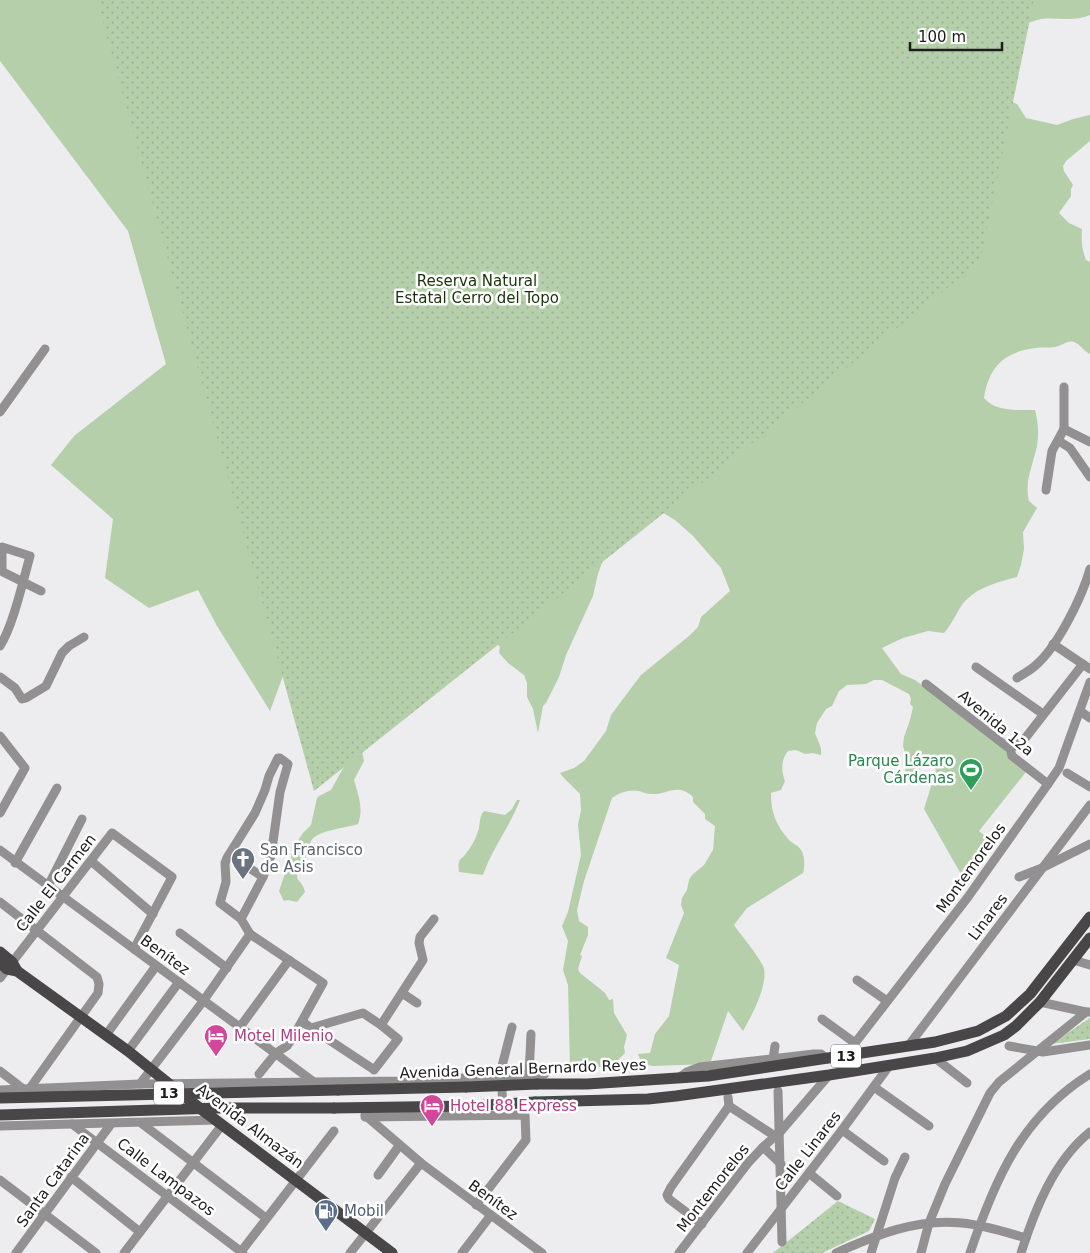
<svg xmlns="http://www.w3.org/2000/svg" width="1090" height="1253" viewBox="0 0 1090 1253" font-family="'DejaVu Sans',sans-serif">
<style>
.grass{fill:#b4cfaa}
.park{fill:url(#park-dots)}
.lines{fill:none;stroke-linecap:round;stroke-linejoin:round}
.minor{stroke:#929091;stroke-width:9}
.major{stroke:#484647;stroke-width:11}
.major-bridge{stroke:#484647;stroke-width:11}
.labels{text-anchor:middle;stroke-width:5;stroke-linejoin:round;paint-order:stroke}
.shield{fill:#fff;stroke:#606061;stroke-width:1}
.shield-label{font-size:14px;font-weight:bold;fill:#1c1c1d}
.park-label{font-size:15px;fill:#173408;stroke:#fff}
.street-label{font-size:15px;fill:#1c1c1d;stroke:#fff}
.leisure-label{font-size:15px;fill:#27864d;stroke:#fff;text-anchor:end}
.worship-label{font-size:15px;fill:#5b616d;stroke:#fff;text-anchor:start}
.hotel-label{font-size:15px;fill:#b23c85;stroke:#fff;text-anchor:start}
.service-label{font-size:15px;fill:#4e5e75;stroke:#fff;text-anchor:start}
</style>
<defs>
<pattern id="park-dots" width="8" height="8" patternUnits="userSpaceOnUse" patternTransform="scale(1.25)"><rect width="8" height="8" fill="#b4cfaa"/><path d="M2 2h.1M6 6h.1" fill="none" stroke="#9ab192" stroke-width="1.8" stroke-linecap="round"/></pattern>
</defs>
<rect width="100%" height="100%" fill="#ededef"/>
<!-- grass -->
<g class="grass">
<path d="M0 0H1090V15C1074 22 1057 17 1041 19 1035 20 1031 23 1025 23L1012 102 1017 104 1026 118 1057 125 1073 119 1090 115V141L1066 161 1063 166 1064 171 1073 185 1071 189V196L1059 213 1069 223 1082 229C1081 240 1082 250 1086 260L1090 262V354C1084 351 1080 344 1074 342 1067 340 1062 346 1055 347 1049 348 1042 347 1036 348 1003 352 989 367 984 398 996 412 1018 410 1035 410 1038 422 1039 433 1037 446 1033 465 1024 482 1029 501L1037 508 1023 532 1024 549 1021 565 1017 577C999 582 980 586 966 600 958 608 954 622 944 633L928 631 903 638 882 648 901 674 915 680 1003 747 1009 758 1026 772 979 831 995 844 966 883 924 809 936 770 930 764 909 774 905 773 907 759 903 746 904 737 910 720 913 707 910 704 911 699 909 694 882 680H874L866 684 847 685 839 691 832 706 826 709 817 723 815 733 821 748V755L813 753 805 754 796 750 788 751C781 759 781 771 785 781L781 790 771 793C771 813 776 825 789 840 792 843 799 846 801 850 805 856 805 866 803 873L747 908 734 925C742 937 756 952 763 966 770 982 751 1017 743 1031L728 1011 710 1064 652 1066 641 1062 638 1054 650 1053 655 1034 669 1016 679 965 666 958 684 913 681 905 682 898 687 890 689 880 692 875 704 865 713 850 715 826 705 819V814L693 802V797C677 782 668 795 651 794 647 794 643 792 639 791 630 789 620 792 612 798L584 881 577 910 579 921 588 927V935L580 955 582 956 578 969 580 973 599 988 605 993 609 1000 613 999 614 1013 627 1035 624 1047 625 1053 614 1064 613 1068C604 1070 597 1065 587 1066 581 1066 576 1068 570 1068L568 985 563 970 568 941 562 926 568 912 581 855 578 825 581 810 580 794 563 777 560 773 574 768 584 761 606 731 611 715 641 675 689 636 698 627 701 617 730 591 721 568 693 536 675 520 644 501 608 546 598 574 593 596 566 655 559 677 546 703 543 706 538 733 533 709 527 697V683L524 675 508 663 499 653 500 647 495 642 322 571 270 711 217 626 198 590 149 608 105 578 113 519 51 465 74 436 166 364 128 231 0 61Z"/>
<path d="M362 751 364 761 354 780C358 794 364 809 358 824 347 828 317 830 311 841 309 846 308 852 306 857 304 865 298 869 297 878L303 886 305 892 297 902 288 900 284 901 279 891 295 845 303 833 311 825 317 798 319 796 331 790 346 763Z"/>
<path d="M517 800H520C510 826 492 849 483 875L459 872C457 856 461 862 467 852 471 847 475 840 477 834 481 826 478 818 484 811L505 815 512 809Z"/>
</g>
<!-- park -->
<g class="park">
<polygon points="97,0 1034,0 980,262 314,791"/>
<polygon points="1090,1018 1090,1039 1051,1044"/>
<polygon points="838,1201 875,1219 869,1231 822,1253 773,1253"/>
</g>
<g class="lines">
<!-- minor -->
<g class="minor">
<polyline points="1064,387 1064,429"/>
<polyline points="0,412 45,349"/>
<polyline points="1064,429 1090,442"/>
<polyline points="1062,443 1070,448 1090,477"/>
<polyline points="1046,490 1052,451 1064,429"/>
<polyline points="1053,644 1090,669"/>
<path d="M0 646C13 626 23 581 30 556L2 547V571L3 572 41 591"/>
<polyline points="976,667 1043,714"/>
<polyline points="0,677 15,688 22,699 26,698 46,686 62,653 69,646 84,637"/>
<path d="M1017 678C1023 674 1031 670 1036 665 1058 646 1082 597 1090 569"/>
<polyline points="926,684 1010,749 1012,756 1048,784"/>
<polyline points="1080,711 1090,718"/>
<polyline points="0,736 25,768 0,813"/>
<polyline points="1010,749 1023,741 1083,664"/>
<polyline points="1067,773 1090,787"/>
<polyline points="0,850 314,1082"/>
<polyline points="229,855 263,877"/>
<polyline points="91,861 153,914"/>
<polyline points="15,863 57,788"/>
<polyline points="1019,877 1042,868 1090,844"/>
<polyline points="48,886 82,819"/>
<polyline points="0,902 97,977 99,984 98,993 30,1088"/>
<polyline points="241,919 263,877 271,856 280,792 288,764 280,758 278,758 269,776 265,790 255,813 227,858 225,863 226,882 220,903 241,919 250,934 323,983 292,1039 287,1046 276,1053 259,1074"/>
<polyline points="180,933 227,968"/>
<polyline points="1073,960 1090,965"/>
<polyline points="0,978 112,833 172,877 134,949"/>
<polyline points="857,980 887,1001"/>
<polyline points="402,993 417,1003"/>
<polyline points="1040,1002 1086,1012"/>
<polyline points="822,1019 855,1043"/>
<polyline points="303,1022 311,1028 373,1069 374,1070 398,1039 381,1025 363,1013 311,1028"/>
<polyline points="381,1025 423,960 419,943 420,937 434,919"/>
<polyline points="240,1027 289,960"/>
<polyline points="106,1035 156,966"/>
<polyline points="909,1045 1090,805"/>
<polyline points="1009,1046 1043,1052 1090,1045"/>
<polyline points="128,1051 179,982"/>
<polyline points="848,1056 855,1043 968,897 1048,784 1059,768 1090,682"/>
<polyline points="935,1058 967,1083"/>
<polyline points="773,1059 775,1046"/>
<polyline points="0,1071 22,1088"/>
<polyline points="529,1075 531,1034"/>
<polyline points="680,1077 687,1072 700,1067 814,1054 821,1054 827,1059"/>
<polyline points="140,1084 204,1000 250,934"/>
<polyline points="874,1087 929,1126"/>
<polyline points="0,1090 140,1084 399,1081 545,1074"/>
<polyline points="778,1091 782,1242"/>
<polyline points="729,1106 775,1136"/>
<polyline points="503,1110 501,1070 512,1027"/>
<polyline points="365,1115 421,1163 542,1253"/>
<polyline points="365,1117 525,1115 526,1140 476,1205"/>
<polyline points="141,1123 266,1218"/>
<polyline points="72,1124 243,1253"/>
<polyline points="0,1126 216,1120"/>
<polyline points="842,1130 884,1161"/>
<polyline points="763,1147 781,1164"/>
<polyline points="809,1173 837,1196"/>
<polyline points="378,1175 399,1146"/>
<polyline points="71,1177 140,1232"/>
<polyline points="0,1180 96,1253"/>
<polyline points="702,1224 669,1199 667,1195 671,1187 729,1106 728,1097"/>
<polyline points="16,1253 111,1124"/>
<polyline points="124,1253 222,1125"/>
<polyline points="240,1253 334,1131"/>
<polyline points="350,1253 421,1163"/>
<polyline points="462,1253 491,1215"/>
<polyline points="679,1253 748,1163 763,1147 780,1132 829,1075"/>
<polyline points="747,1253 842,1130 889,1066"/>
<path d="M836 1253C876 1235 917 1218 962 1223 984 1225 1005 1232 1026 1238"/>
<polyline points="871,1253 895,1178 905,1157"/>
<polyline points="921,1253 929,1223 945,1184 990,1093 999,1082 1086,1012 1090,1012"/>
<path d="M970 1253C995 1179 1022 1116 1090 1074"/>
<path d="M1021 1253C1035 1209 1054 1161 1090 1132"/>
</g>
<!-- major -->
<g class="major">
<polyline points="0,952 12,962 17,971"/>
<polyline points="0,963 7,969 17,971 128,1051 193,1103 392,1253"/>
<polyline points="537,1084 587,1084 708,1076 935,1042 978,1031 1006,1016 1030,994 1090,917"/>
<polyline points="338,1090 466,1087"/>
<polyline points="535,1102 648,1099 676,1096 829,1075 935,1058 967,1051 1004,1035 1016,1026 1040,1002 1090,938"/>
<polyline points="334,1108 472,1106"/>
</g>
<!-- major-bridge -->
<g class="major-bridge">
<polyline points="466,1087 537,1084"/>
<polyline points="0,1098 338,1090"/>
<polyline points="472,1106 535,1102"/>
<polyline points="0,1115 218,1108 334,1108"/>
</g>
</g>
<!-- icons -->
<defs>
<g id="stadium-pin" transform="scale(1.25)"><path d="M0 17L-7.5 6A9.5 9.5 0 1 1 7.5 6Z" fill="#2e9e5b" stroke="#fff"/><path d="M0-5a6.5 5 0 1 0 0 10a6.5 5 0 1 0 0-10ZM-3.5-1.8h7v3.6h-7Z" fill="#fff"/></g>
<g id="church-pin" transform="scale(1.25)"><path d="M0 17L-7.5 6A9.5 9.5 0 1 1 7.5 6Z" fill="#6b7280" stroke="#fff"/><path d="M-1.2-6h2.4v3.5h3.3v2.4h-3.3V6h-2.4V-.1h-3.3v-2.4h3.3Z" fill="#fff"/></g>
<g id="hotel-pin" transform="scale(1.25)"><path d="M0 17L-7.5 6A9.5 9.5 0 1 1 7.5 6Z" fill="#d1479c" stroke="#fff"/><path d="M-6-4.5h1.5V1H6V5H4.5V3h-9V5H-6ZM-4 0a1.8 1.8 0 1 1 3.6 0ZM.5 0V-2.5h3Q6-2.5 6 0Z" fill="#fff"/></g>
<g id="fuel-pin" transform="scale(1.25)"><path d="M0 17L-7.5 6A9.5 9.5 0 1 1 7.5 6Z" fill="#5c6f8a" stroke="#fff"/><path d="M-5.5-6h7V0h2V4h1.3V-2.5L3-4.5l.8-.8L6-3V5H2.5V1h-1V6h-7ZM-4.2-4.7v3.2H.2V-4.7Z" fill="#fff"/></g>
</defs>
<g fill-rule="evenodd">
<use href="#stadium-pin" x="971" y="770"/>
<use href="#church-pin" x="243" y="859"/>
<use href="#hotel-pin" x="216" y="1036"/>
<use href="#hotel-pin" x="432" y="1106"/>
<use href="#fuel-pin" x="326" y="1211"/>
</g>
<g class="labels">
<!-- shield labels -->
<g class="shield">
<rect x="831" y="1044.5" width="30" height="23" rx="4"/>
<rect x="154" y="1081.5" width="30" height="23" rx="4"/>
</g>
<g class="shield-label">
<text x="846" y="1061">13</text>
<text x="169" y="1098">13</text>
</g>
<!-- park labels -->
<g class="park-label">
<text x="477" y="286">Reserva Natural<tspan x="477" dy="17">Estatal Cerro del Topo</tspan></text>
</g>
<!-- street labels -->
<g class="street-label">
<text transform="translate(996 723) rotate(40)" y="5">Avenida 12a</text>
<text transform="translate(971 868) rotate(-54)" y="5">Montemorelos</text>
<text transform="translate(56 883) rotate(-52)" y="5">Calle El Carmen</text>
<text transform="translate(988 917) rotate(-53)" y="5">Linares</text>
<text transform="translate(165 955) rotate(36)" y="5">Benítez</text>
<text transform="translate(523 1069) rotate(-2)" y="5">Avenida General Bernardo Reyes</text>
<text transform="translate(250 1126) rotate(37)" y="5">Avenida Almazán</text>
<text transform="translate(808 1151) rotate(-52)" y="5">Calle Linares</text>
<text transform="translate(166 1177) rotate(37)" y="5">Calle Lampazos</text>
<text transform="translate(53 1180) rotate(-54)" y="5">Santa Catarina</text>
<text transform="translate(713 1188) rotate(-52)" y="5">Montemorelos</text>
<text transform="translate(493 1200) rotate(36)" y="5">Benítez</text>
</g>
<!-- leisure labels -->
<g class="leisure-label">
<text x="954" y="766">Parque Lázaro<tspan x="954" dy="17">Cárdenas</tspan></text>
</g>
<!-- worship labels -->
<g class="worship-label">
<text x="260" y="855">San Francisco<tspan x="260" dy="17">de Asis</tspan></text>
</g>
<!-- hotel labels -->
<g class="hotel-label">
<text x="234" y="1041">Motel Milenio</text>
<text x="450" y="1111">Hotel 88 Express</text>
</g>
<!-- service labels -->
<g class="service-label">
<text x="344" y="1216">Mobil</text>
</g>
</g>
<!-- scale -->
<path d="M910 42v8h92v-8" fill="none" stroke="#1c1c1d" stroke-width="2.5"/>
<text x="918" y="42" font-size="15" fill="#1c1c1d" stroke="#ffffff" stroke-width="4" paint-order="stroke">100 m</text>
</svg>
